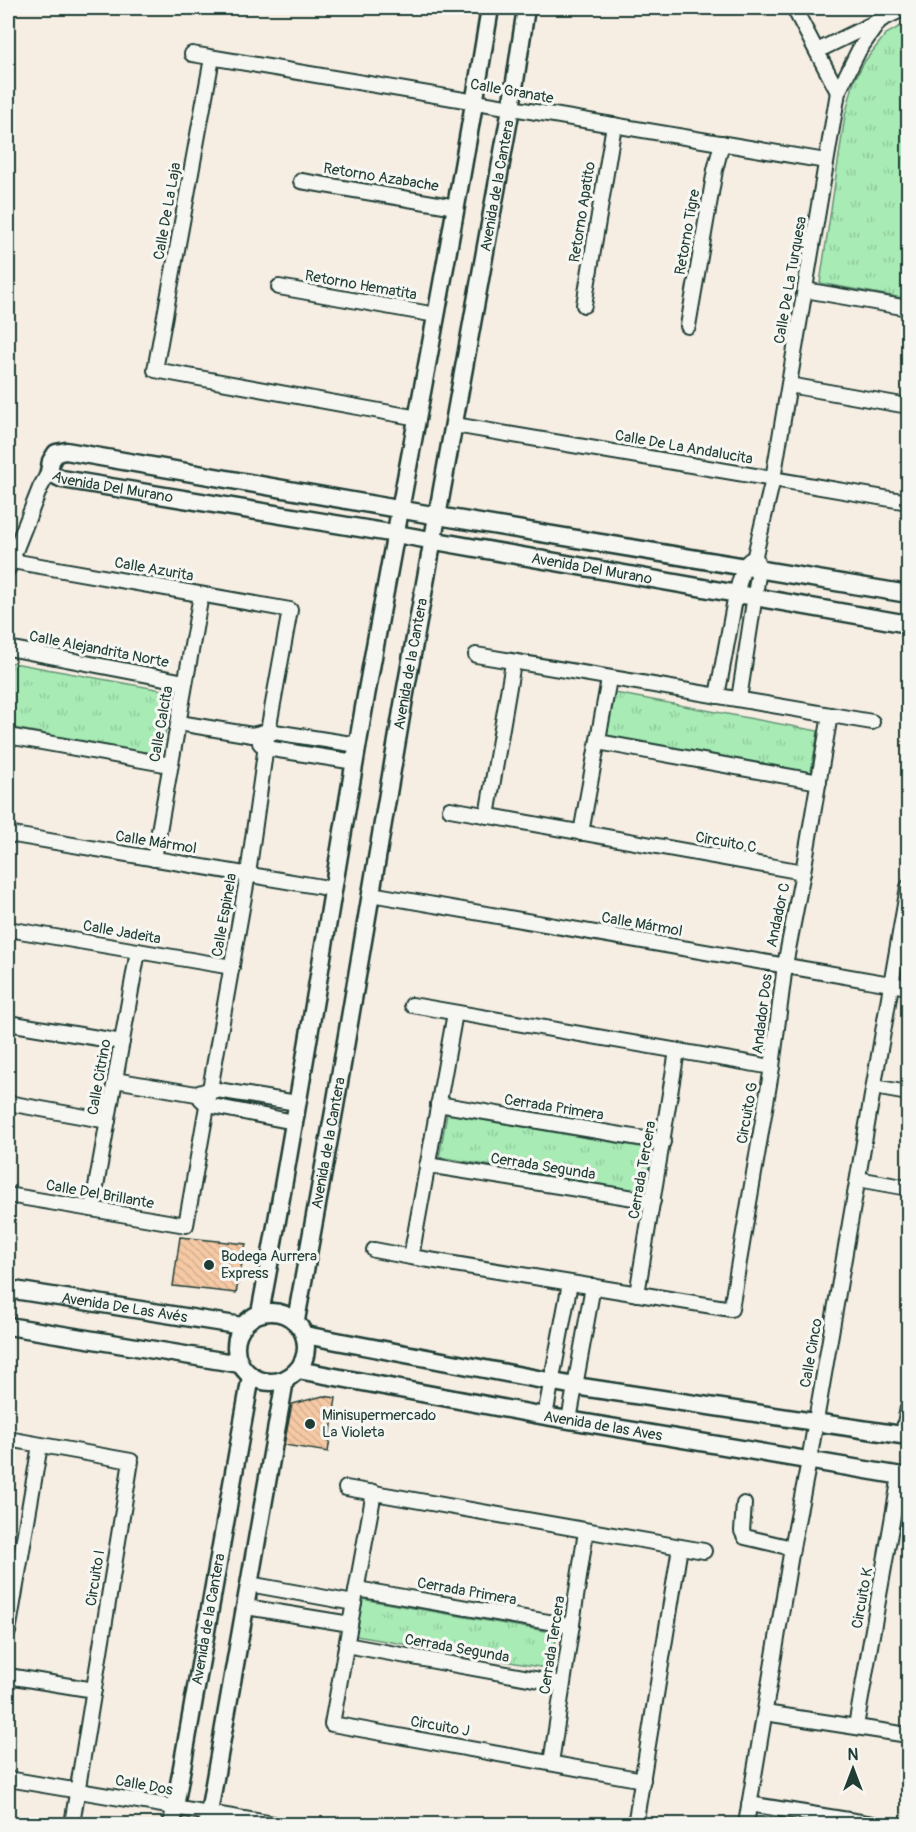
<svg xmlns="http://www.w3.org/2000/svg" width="916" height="1832" viewBox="0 0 916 1832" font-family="Pangolin,sans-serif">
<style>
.grass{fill:url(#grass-tufts);stroke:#649474;stroke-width:1.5}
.building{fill:url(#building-back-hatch);stroke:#1f3d34;stroke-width:1.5}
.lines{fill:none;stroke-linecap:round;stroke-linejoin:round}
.minor-casing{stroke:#1f3d34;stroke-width:18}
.tertiary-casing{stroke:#1f3d34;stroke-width:21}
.minor{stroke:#f6f6f2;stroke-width:14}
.tertiary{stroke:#f6f6f2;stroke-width:16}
.poi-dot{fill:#1f3d34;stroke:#f6f6f2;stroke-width:2}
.labels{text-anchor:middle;stroke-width:6;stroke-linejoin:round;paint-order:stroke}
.street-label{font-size:15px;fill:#1f3d34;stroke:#f6f6f2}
.poi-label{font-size:15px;fill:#1f3d34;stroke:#f6f6f2;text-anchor:start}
</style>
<defs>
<pattern id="grass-tufts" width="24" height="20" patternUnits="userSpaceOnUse" patternTransform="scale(1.5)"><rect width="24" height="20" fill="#a8ebb5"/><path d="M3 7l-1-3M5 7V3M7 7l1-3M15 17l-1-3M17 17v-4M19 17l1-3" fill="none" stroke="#90ca9c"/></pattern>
<pattern id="building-back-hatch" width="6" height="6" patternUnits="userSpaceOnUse" patternTransform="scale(1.5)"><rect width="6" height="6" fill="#f6c9a5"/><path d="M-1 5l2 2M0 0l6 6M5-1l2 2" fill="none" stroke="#d2ae8f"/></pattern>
</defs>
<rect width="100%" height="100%" fill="#f6ede3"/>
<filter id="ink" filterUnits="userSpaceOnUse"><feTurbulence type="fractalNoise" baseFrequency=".0167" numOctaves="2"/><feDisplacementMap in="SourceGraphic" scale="12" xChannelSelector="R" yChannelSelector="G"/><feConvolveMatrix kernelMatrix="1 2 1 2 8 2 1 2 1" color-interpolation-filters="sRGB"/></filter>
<g filter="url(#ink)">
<!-- grass -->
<g class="grass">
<polygon points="908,22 908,299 820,283 845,116 854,81 865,61 886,34"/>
<polygon points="8,662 173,692 161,755 8,727"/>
<polygon points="615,693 818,731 811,772 607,735"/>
<polygon points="447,1114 652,1149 645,1192 439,1157"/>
<polygon points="356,1598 557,1633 551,1669 350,1635"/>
</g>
<!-- building -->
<g class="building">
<polygon points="180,1237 246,1244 236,1293 173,1286"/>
<polygon points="323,1396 336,1398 328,1452 284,1445 292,1404"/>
</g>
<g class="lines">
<!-- minor casing -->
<g class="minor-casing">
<g id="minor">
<polyline points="794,8 838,92"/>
<polyline points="817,51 905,8"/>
<polyline points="192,54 826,161"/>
<polyline points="212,58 155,370 418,418"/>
<polyline points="301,181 456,207"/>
<polyline points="279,287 436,315"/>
<polyline points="805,290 908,308"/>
<polyline points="584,305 614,125"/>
<polyline points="688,326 715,170 722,143"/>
<polyline points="789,385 908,406"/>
<polyline points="455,425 908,502"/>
<polyline points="8,569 40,488 49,472"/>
<polyline points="8,648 185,682"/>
<polyline points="476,655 872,722"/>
<polyline points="717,696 736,594 744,566 750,560"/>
<polyline points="739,699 759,569 755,555 773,479 838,92 859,50 880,20"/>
<polyline points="179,723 252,735 268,731 358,745"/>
<polyline points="8,736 170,765"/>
<polyline points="598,742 819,782"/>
<polyline points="260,743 266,748 355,762"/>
<polyline points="450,809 803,872"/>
<polyline points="487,816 513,663"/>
<polyline points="581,833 609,679"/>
<polyline points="8,834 334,889"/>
<polyline points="154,859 201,595"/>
<polyline points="371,894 908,987"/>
<polyline points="8,929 232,967"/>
<polyline points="412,1005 772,1067"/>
<polyline points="8,1023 122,1042"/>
<polyline points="115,1080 196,1094 211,1089 297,1103"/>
<polyline points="874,1087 908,1093"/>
<polyline points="201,1099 208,1105 294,1122"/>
<polyline points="8,1103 108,1121"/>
<polyline points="438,1104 663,1142"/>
<polyline points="427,1165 653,1201"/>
<polyline points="858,1179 908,1188"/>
<polyline points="8,1195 186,1225 248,874 268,731 290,610 12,561"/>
<polyline points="92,1209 138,951"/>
<polyline points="374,1250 411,1257 731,1309 772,1067 785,965 803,872 830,715"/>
<polyline points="411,1257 455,1013"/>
<polyline points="637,1294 677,1051"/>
<polyline points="545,1416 570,1283"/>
<polyline points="569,1420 593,1286"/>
<polyline points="903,1435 908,1407"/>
<polyline points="8,1439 131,1461 72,1824"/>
<polyline points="346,1488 704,1551"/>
<polyline points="374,1492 332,1724 643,1780"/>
<polyline points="744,1504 742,1531 745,1537 792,1548"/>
<polyline points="249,1584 354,1603"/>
<polyline points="357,1589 572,1626"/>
<polyline points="246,1607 350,1624"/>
<polyline points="8,1632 40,1445"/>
<polyline points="346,1645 562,1684"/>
<polyline points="8,1676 94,1690"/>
<polyline points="765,1713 908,1735"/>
<polyline points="856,1726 900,1476"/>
<polyline points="551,1763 586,1531"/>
<polyline points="8,1779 274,1824"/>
<polyline points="749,1804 873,1824"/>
<polyline points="636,1819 680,1547"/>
<polyline points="746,1824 792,1548 809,1461 908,887"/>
</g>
</g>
<!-- tertiary casing -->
<g class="tertiary-casing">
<g id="tertiary">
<path id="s1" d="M908 594 438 516 66 451 56 453 51 461 49 472 62 479 396 534 908 624"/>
<path id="s2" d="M8 1289 242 1326"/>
<circle cx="271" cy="1347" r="35"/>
<path d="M260 1313C299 1108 330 902 366 696 407 466 453 238 490 8"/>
<path id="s3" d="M296 1320 335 1106 404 699 511 108 526 8"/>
<polyline points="8,1326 240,1364"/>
<polyline points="305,1335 575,1386 908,1436"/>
<path id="s4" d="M298 1370 545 1416 908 1477"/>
<path id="s5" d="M172 1824 251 1376"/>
<polyline points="207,1824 285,1380"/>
</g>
</g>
<!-- minor -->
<use href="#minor" class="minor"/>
<!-- tertiary -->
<use href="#tertiary" class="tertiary"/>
</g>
</g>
<!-- markers -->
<g class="poi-dot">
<circle cx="209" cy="1265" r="6"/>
<circle cx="310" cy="1424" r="6"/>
</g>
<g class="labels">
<!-- street labels -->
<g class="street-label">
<text transform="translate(512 91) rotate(10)" y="5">Calle Granate</text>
<text transform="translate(381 177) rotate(9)" y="5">Retorno Azabache</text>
<text dy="5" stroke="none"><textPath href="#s3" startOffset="1152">Avenida de la Cantera</textPath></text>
<text transform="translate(167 211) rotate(-80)" y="5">Calle De La Laja</text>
<text transform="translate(582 212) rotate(-81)" y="5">Retorno Apatito</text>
<text transform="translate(687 232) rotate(-80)" y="5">Retorno Tigre</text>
<text transform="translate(790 280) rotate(-80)" y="5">Calle De La Turquesa</text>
<text transform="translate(361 285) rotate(10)" y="5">Retorno Hematita</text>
<text transform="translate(684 447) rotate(10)" y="5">Calle De La Andalucita</text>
<text dy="5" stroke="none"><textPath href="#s1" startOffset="951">Avenida Del Murano</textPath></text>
<text dy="5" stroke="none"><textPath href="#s1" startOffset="1437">Avenida Del Murano</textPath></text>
<text transform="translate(154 569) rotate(10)" y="5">Calle Azurita</text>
<text transform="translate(99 649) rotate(11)" y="5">Calle Alejandrita Norte</text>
<text dy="5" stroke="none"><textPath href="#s3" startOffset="666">Avenida de la Cantera</textPath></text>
<text transform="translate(161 724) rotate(-80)" y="5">Calle Calcita</text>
<text transform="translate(156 842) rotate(9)" y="5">Calle Mármol</text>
<text transform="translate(726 842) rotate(10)" y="5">Circuito C</text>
<text transform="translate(224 915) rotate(-80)" y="5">Calle Espinela</text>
<text transform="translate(778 915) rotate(-78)" y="5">Andador C</text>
<text transform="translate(642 924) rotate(10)" y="5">Calle Mármol</text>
<text transform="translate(122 932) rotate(10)" y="5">Calle Jadeita</text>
<text transform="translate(762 1014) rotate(-83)" y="5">Andador Dos</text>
<text transform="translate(99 1077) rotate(-80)" y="5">Calle Citrino</text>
<text transform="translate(554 1107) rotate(9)" y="5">Cerrada Primera</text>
<text transform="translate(747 1113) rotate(-80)" y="5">Circuito G</text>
<text dy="5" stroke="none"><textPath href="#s3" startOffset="180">Avenida de la Cantera</textPath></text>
<text transform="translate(543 1166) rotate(9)" y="5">Cerrada Segunda</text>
<text transform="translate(642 1170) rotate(-80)" y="5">Cerrada Tercera</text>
<text transform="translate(100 1194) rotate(10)" y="5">Calle Del Brillante</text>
<text dy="5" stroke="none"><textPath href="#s2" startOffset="118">Avenida De Las Avés</textPath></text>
<text transform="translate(811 1353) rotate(-80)" y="5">Calle Cinco</text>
<text dy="5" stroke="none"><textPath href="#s4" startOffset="310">Avenida de las Aves</textPath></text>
<text transform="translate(95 1578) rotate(-81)" y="5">Circuito I</text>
<text transform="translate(467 1591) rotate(10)" y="5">Cerrada Primera</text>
<text transform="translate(862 1598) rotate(-80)" y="5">Circuito K</text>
<text dy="5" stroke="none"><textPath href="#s5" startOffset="208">Avenida de la Cantera</textPath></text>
<text transform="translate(552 1645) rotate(-81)" y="5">Cerrada Tercera</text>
<text transform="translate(457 1648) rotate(10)" y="5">Cerrada Segunda</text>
<text transform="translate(440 1726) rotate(10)" y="5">Circuito J</text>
<text transform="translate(144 1785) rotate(10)" y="5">Calle Dos</text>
</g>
<!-- poi labels -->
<g class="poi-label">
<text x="221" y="1261">Bodega Aurrera<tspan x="221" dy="17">Express</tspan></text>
<text x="322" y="1420">Minisupermercado<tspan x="322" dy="17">La Violeta</tspan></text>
</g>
</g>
<!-- margin -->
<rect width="916" height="1832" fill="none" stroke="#f6f6f2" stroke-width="30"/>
<rect x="15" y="15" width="886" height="1802" fill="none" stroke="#1f3d34" stroke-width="2" filter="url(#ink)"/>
<!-- north arrow -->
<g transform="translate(853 1769)" stroke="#f6f6f2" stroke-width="4.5" paint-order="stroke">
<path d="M0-4.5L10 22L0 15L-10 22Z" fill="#1f3d34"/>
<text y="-9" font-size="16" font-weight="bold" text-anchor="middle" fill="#1f3d34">N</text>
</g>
</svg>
